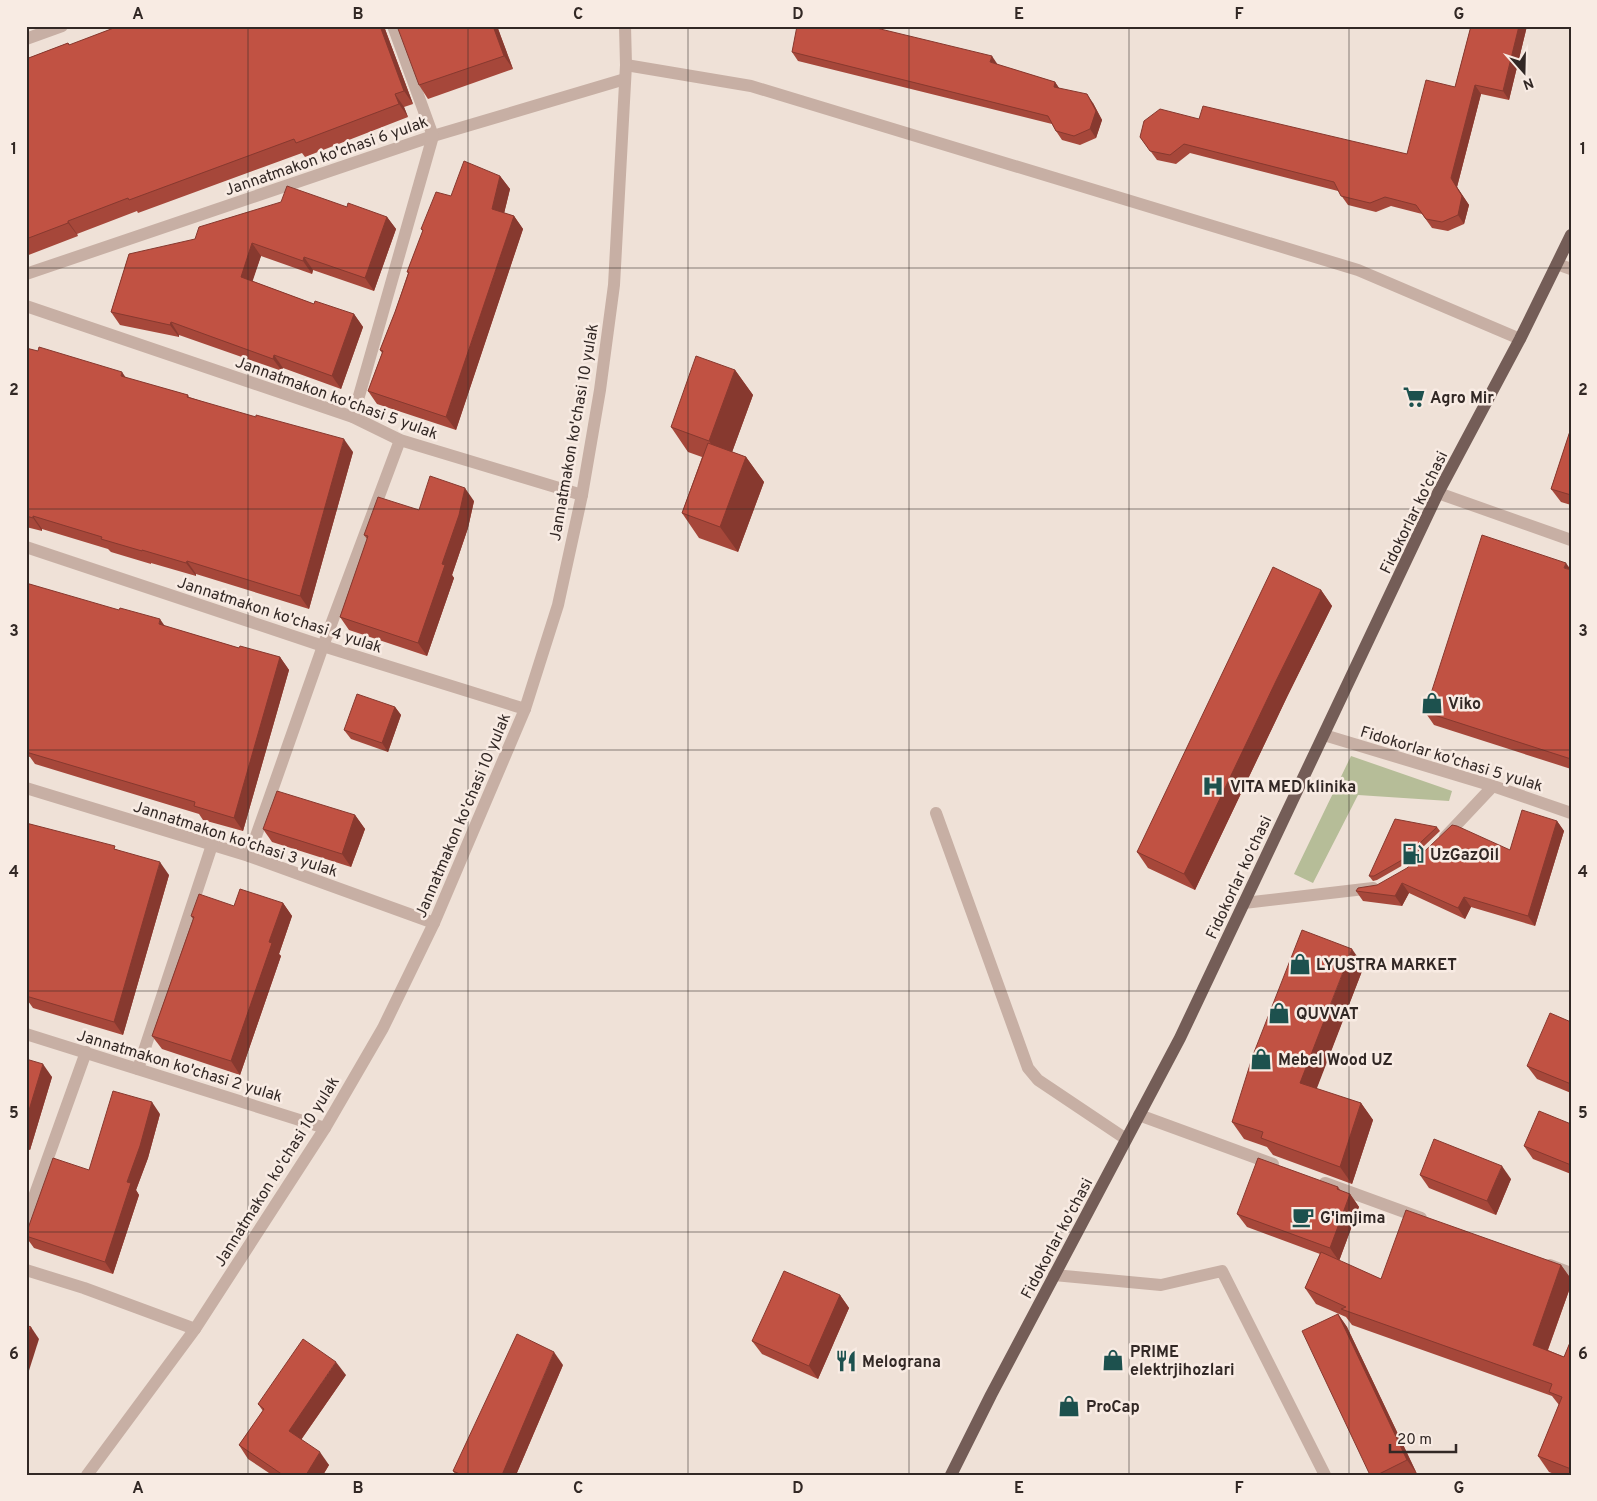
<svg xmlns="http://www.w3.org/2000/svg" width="1597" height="1501" viewBox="0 0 1597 1501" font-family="Overpass,sans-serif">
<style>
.green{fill:#b6bd98}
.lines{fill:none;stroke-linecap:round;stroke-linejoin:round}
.service{stroke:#c7afa4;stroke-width:12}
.minor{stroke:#c7afa4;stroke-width:12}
.tertiary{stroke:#c7afa4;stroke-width:12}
.primary{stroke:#745d57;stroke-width:12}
.wall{fill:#a6473a}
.shaded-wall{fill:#87392f}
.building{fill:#c15243;stroke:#87392f}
.grid{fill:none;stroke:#322825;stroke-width:1;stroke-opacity:0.55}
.labels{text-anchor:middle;stroke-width:5;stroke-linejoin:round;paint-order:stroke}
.street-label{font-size:16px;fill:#322825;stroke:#f8ebe3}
.poi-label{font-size:16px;font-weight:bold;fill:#322825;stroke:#f8ebe3;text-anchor:start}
.neatline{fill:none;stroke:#322825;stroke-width:2}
.grid-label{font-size:16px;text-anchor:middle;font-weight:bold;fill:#322825}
</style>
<rect width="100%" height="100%" fill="#efe1d7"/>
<!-- green -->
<polygon class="green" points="1351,756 1452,791 1449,801 1358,795 1313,883 1294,874"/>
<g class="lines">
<!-- service -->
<g class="service">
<polyline points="936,813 1028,1068 1038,1080 1126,1139"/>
<polyline points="1445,837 1493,786"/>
<polyline points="1244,903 1373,888"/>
</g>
<!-- minor -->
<g class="minor">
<polyline points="26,39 62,26"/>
<polyline points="626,65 751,86 1358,270 1520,339"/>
<polyline points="1557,264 1571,269"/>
<polyline points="26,274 433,136 625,79"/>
<polyline points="26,306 353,417 400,440 582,495"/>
<polyline points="353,417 433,136 393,26"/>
<polyline points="1438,493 1571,540"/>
<polyline points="26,547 323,646 525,709"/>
<polyline points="1324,735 1493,786 1571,813"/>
<polyline points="26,788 249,856 434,923"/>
<polyline points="249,856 323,646 400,440"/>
<polyline points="26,1034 325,1128"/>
<polyline points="138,1069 212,845"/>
<polyline points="1139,1115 1273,1164"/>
<polyline points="1325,1183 1421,1218"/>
<polyline points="26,1219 86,1052"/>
<polyline points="1550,1265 1571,1273"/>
<polyline points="26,1270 84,1288 195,1329"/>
<polyline points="1054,1275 1161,1285 1222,1271 1325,1475"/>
</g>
<!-- tertiary -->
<polyline class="tertiary" points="87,1475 195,1329 325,1128 383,1028 434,923 525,709 558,605 582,495 600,390 614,285 626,65 625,26"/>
<!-- primary -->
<polyline class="primary" points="951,1475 991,1395 1180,1038 1438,493 1520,339 1571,235"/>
</g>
<!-- wall -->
<g class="wall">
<polygon points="119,26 385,26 385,29 413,104 404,107 408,117 305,157 302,153 138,213 137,211 77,234 78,236 26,256 26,59 68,43 70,45"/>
<polygon points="497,26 513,69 428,99 419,85"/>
<polygon points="1471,26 1527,26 1509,100 1481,94 1457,187 1469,205 1464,224 1448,231 1432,228 1422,214 1391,206 1376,212 1348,205 1338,191 1190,153 1176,164 1157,160 1140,137 1199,119 1407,154 1455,87"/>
<polygon points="792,52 998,65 1055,82 1059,88 1093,103 1102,120 1096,138 1080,145 1062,140 1056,131 1052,124 798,61"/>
<polygon points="500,176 510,189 504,213 514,216 523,229 456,430 377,404 368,391 382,353 380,350 395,312 408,273 407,272 423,231 421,229 451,196"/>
<polygon points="387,217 396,229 374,291 313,270 312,274 261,256 252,281 314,304 354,314 363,327 341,389 283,368 282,371 179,335 179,337 120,325 111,312 129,254"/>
<polygon points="26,348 126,378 188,395 189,397 353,452 309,609 196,574 196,576 151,563 151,564 111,552 108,549 42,529 42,531 26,527"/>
<polygon points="735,370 753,395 732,452 746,457 764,482 738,552 699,538 682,513 702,457 688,452 671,427"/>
<polygon points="1571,428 1571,505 1561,502 1551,489"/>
<polygon points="474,501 468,528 452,575 454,578 427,656 349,630 340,617 367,539 364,535 419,510"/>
<polygon points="1571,570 1571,769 1434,725 1425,712"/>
<polygon points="26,583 165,626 239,648 280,657 289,670 243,831 203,820 199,814 35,764 30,757 26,756"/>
<polygon points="1321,590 1332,606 1287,697 1195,890 1148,868 1137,852"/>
<polygon points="395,707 401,715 388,752 351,739 344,730"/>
<polygon points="355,815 365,829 351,867 272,842 263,829"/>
<polygon points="1557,821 1564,831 1535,926 1471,907 1465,919 1409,893 1402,906 1363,901 1356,891 1510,850"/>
<polygon points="26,823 118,850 169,875 123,1035 33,1008 28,1001 26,1001"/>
<polygon points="1437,827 1440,831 1405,864 1377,880 1373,881 1369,876"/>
<polygon points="283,903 292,916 279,954 281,956 240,1075 162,1049 152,1036 193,919 191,916 234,906"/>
<polygon points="1364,966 1316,1089 1361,1103 1373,1120 1352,1184 1273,1155 1267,1147 1244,1139 1232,1122"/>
<polygon points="1571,1022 1571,1093 1537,1079 1527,1066"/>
<polygon points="26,1059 52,1077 30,1150 26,1149"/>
<polygon points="160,1114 148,1158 136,1190 139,1195 113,1274 34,1248 26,1237 26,1234 89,1170"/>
<polygon points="1571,1124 1571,1174 1533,1159 1524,1146"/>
<polygon points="1420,1175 1511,1179 1496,1215 1429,1188"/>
<polygon points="1338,1187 1341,1191 1350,1194 1359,1207 1339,1261 1381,1279 1561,1265 1571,1279 1571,1285 1548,1350 1564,1357 1571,1340 1571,1475 1557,1475 1549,1472 1538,1456 1559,1405 1552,1396 1352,1325 1346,1317 1316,1304 1305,1288 1320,1254 1247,1227 1237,1214"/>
<polygon points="840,1295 849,1308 818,1379 762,1354 752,1341"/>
<polygon points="1338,1314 1347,1327 1417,1474 1414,1475 1370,1475"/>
<polygon points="563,1365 516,1475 456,1475 453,1471"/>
<polygon points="346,1375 301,1440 329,1465 323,1475 272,1475 248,1459 239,1445 263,1411 258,1404"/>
</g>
<!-- shaded-wall -->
<g class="shaded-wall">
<polygon points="380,26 385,26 385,29 413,104 404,91"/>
<polygon points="493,26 497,26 513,69 504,56"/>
<polygon points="1519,26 1527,26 1509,100 1503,91"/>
<polygon points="992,56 998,65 990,62"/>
<polygon points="1055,82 1061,91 1054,87"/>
<polygon points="1475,85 1481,94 1457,187 1469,205 1464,224 1458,215 1451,178"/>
<polygon points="395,94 404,107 408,117 399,104"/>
<polygon points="1087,94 1093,103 1102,120 1096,138 1090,129"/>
<polygon points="500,176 510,189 502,222 492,209"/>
<polygon points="514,216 523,229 456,430 446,417"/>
<polygon points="387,217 396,229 374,291 365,278"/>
<polygon points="68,221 77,234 78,236 68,223"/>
<polygon points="252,243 261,256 250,289 241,277"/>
<polygon points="304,257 313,270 312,274 303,261"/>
<polygon points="354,314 363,327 341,389 332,376"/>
<polygon points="171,322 179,335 179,337 170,325"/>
<polygon points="274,355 283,368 282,371 273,359"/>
<polygon points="735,370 753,395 727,466 709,441"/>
<polygon points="122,372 131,385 121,376"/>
<polygon points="344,439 353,452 309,609 300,596"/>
<polygon points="746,457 764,482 738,552 720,527"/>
<polygon points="465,488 474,501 468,528 452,575 454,578 427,656 418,643"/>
<polygon points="33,516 42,529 42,531 33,518"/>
<polygon points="187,561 196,574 196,576 186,563"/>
<polygon points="1566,563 1571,570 1564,568"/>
<polygon points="1321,590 1332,606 1287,697 1195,890 1184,874 1276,681"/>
<polygon points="160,619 169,632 159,624"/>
<polygon points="280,657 289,670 243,831 234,818"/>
<polygon points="395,707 401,715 388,752 382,743"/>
<polygon points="355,815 365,829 351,867 342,854"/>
<polygon points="1557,821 1564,831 1535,926 1528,916"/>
<polygon points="160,862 169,875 123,1035 114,1022"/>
<polygon points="1402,883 1409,893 1402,906 1395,896"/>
<polygon points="1464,897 1471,907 1465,919 1458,908"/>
<polygon points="283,903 292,916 279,954 281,956 240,1075 231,1061 269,942"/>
<polygon points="1352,949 1364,966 1312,1101 1300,1083"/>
<polygon points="43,1064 52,1077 30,1150 26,1144 26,1120"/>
<polygon points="152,1102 160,1114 148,1158 136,1190 139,1195 113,1274 105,1262 127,1182"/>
<polygon points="1361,1103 1373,1120 1352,1184 1340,1167"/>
<polygon points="1502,1166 1511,1179 1496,1215 1487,1201"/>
<polygon points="1350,1194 1359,1207 1339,1261 1330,1248"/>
<polygon points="1561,1265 1571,1279 1571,1285 1544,1360 1533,1345"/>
<polygon points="840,1295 849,1308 818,1379 809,1366"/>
<polygon points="1338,1314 1347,1327 1417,1474 1407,1460"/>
<polygon points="31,1327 39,1339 26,1380 26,1340"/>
<polygon points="554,1352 563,1365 516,1475 502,1475"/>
<polygon points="336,1362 346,1375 298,1444 289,1431"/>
<polygon points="320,1452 329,1465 323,1475 306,1475"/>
</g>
<!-- building -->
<g class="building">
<polygon points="119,26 380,26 404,91 395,94 399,104 296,143 294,139 129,200 128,198 68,221 68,223 26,239 26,59 68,43 69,45"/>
<polygon points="397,26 493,26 504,56 419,85"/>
<polygon points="797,26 868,26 992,56 990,62 1055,82 1054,87 1087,94 1096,111 1090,129 1074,136 1056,131 1048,116 792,52"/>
<polygon points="1471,26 1519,26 1503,91 1475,85 1451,178 1462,196 1458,215 1442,222 1426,219 1416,205 1385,197 1370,203 1341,196 1334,182 1184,144 1170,155 1150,151 1140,137 1144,121 1160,109 1199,119 1203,106 1407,154 1426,80 1455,87"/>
<polygon points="464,161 500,176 492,209 514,216 446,417 368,391 383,351 380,350 395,312 409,272 407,272 423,230 421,229 436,192 451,196"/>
<polygon points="287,186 347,207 348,203 387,217 365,278 304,257 303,261 252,243 241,277 314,304 315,301 354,314 332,376 274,355 273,359 171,322 170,325 111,312 129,254 195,239 199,227 281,202"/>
<polygon points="39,347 122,372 121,376 188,395 187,397 256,417 256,415 344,439 300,596 187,561 186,563 142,550 142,551 101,539 102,537 33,516 33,518 26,516 26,348 38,351"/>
<polygon points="696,356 735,370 709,441 671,427"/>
<polygon points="1571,428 1571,495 1551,489"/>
<polygon points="708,443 746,457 720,527 682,513"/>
<polygon points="430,476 465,488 459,515 442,564 445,565 418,643 340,617 368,536 364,535 378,497 419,510"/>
<polygon points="1482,535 1566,563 1564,568 1571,570 1571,759 1425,712"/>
<polygon points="1273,567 1321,590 1276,681 1184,874 1137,852"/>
<polygon points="26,583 119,610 120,608 160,619 159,624 239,648 240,646 280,657 234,818 194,806 195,802 26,752 27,746 26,746"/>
<polygon points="357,694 395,707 382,743 344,730"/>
<polygon points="277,791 355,815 342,854 263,829"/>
<polygon points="1522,810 1557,821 1528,916 1464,897 1458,908 1402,883 1395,896 1356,891 1358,888 1377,885 1407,868 1452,825 1457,826 1510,850"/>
<polygon points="1395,819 1437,827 1402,860 1374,876 1369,876"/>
<polygon points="26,823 115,846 114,849 160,862 114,1022 26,996"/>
<polygon points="240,889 283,903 269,942 272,943 231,1061 152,1036 194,917 191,916 199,894 234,906"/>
<polygon points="1302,930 1352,949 1300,1083 1361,1103 1340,1167 1261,1138 1263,1132 1232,1122 1253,1055"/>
<polygon points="1550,1013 1571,1022 1571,1084 1527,1066"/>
<polygon points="26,1059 43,1064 26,1120"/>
<polygon points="113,1091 152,1102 140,1146 127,1182 131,1183 105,1262 26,1236 26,1234 53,1158 89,1170"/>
<polygon points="1539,1111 1571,1124 1571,1165 1524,1146"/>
<polygon points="1434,1139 1502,1166 1487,1201 1420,1175"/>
<polygon points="1258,1158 1338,1187 1337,1189 1350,1194 1330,1248 1237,1214"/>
<polygon points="1406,1210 1561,1265 1533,1345 1564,1357 1571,1340 1571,1469 1538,1456 1562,1397 1549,1392 1552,1384 1341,1309 1346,1307 1305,1288 1321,1252 1381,1279"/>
<polygon points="784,1271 840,1295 809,1366 752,1341"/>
<polygon points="1338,1314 1407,1460 1377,1475 1370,1475 1302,1331"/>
<polygon points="26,1325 31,1327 26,1340"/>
<polygon points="517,1334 554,1352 502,1475 462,1475 453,1471"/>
<polygon points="303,1339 336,1362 289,1431 320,1452 306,1475 283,1475 239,1445 264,1409 258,1404"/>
</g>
<!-- grid -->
<path class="grid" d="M248 26V1475M468 26V1475M688 26V1475M909 26V1475M1129 26V1475M1349 26V1475M26 268H1571M26 509H1571M26 750H1571M26 991H1571M26 1232H1571"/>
<!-- icons -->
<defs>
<g id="supermarket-bare" transform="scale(1.725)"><path d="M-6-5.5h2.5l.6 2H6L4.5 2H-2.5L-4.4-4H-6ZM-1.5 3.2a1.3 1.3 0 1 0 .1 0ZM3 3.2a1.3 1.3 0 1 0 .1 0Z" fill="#1d514e" stroke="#f8ebe3" stroke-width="2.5" paint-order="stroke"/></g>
<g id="shop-bare" transform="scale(1.725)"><path d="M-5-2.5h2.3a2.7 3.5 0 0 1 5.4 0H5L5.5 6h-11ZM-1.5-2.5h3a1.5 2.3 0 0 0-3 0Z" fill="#1d514e" stroke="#f8ebe3" stroke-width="2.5" paint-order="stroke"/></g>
<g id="hospital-bare" transform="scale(1.725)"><path d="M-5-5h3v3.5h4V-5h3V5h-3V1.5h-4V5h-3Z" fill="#1d514e" stroke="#f8ebe3" stroke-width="2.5" paint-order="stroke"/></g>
<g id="fuel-bare" transform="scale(1.725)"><path d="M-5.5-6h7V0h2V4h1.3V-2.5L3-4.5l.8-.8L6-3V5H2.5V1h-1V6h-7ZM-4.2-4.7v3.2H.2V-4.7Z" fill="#1d514e" stroke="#f8ebe3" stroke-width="2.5" paint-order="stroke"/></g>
<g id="cafe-bare" transform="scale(1.725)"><path d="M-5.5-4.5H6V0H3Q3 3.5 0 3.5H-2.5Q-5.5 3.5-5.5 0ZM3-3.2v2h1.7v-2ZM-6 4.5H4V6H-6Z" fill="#1d514e" stroke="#f8ebe3" stroke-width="2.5" paint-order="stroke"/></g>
<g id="restaurant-bare" transform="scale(1.725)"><path d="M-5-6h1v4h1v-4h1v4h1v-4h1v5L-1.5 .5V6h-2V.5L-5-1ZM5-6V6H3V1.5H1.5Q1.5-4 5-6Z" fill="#1d514e" stroke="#f8ebe3" stroke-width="2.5" paint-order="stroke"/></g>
</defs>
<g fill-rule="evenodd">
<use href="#supermarket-bare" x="1414" y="397"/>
<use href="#shop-bare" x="1432" y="703"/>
<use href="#hospital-bare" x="1213" y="786"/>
<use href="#fuel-bare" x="1413" y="854"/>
<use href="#shop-bare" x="1300" y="964"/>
<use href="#shop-bare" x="1279" y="1013"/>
<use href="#shop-bare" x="1261" y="1059"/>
<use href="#cafe-bare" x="1303" y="1217"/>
<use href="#shop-bare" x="1113" y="1360"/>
<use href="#restaurant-bare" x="846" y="1361"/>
<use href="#shop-bare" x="1069" y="1406"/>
</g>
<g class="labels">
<!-- street labels -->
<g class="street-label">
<text transform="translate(326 155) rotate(-19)" y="6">Jannatmakon ko'chasi 6 yulak</text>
<text transform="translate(337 397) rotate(20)" y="6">Jannatmakon ko'chasi 5 yulak</text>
<text transform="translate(573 432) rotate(-80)" y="6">Jannatmakon ko'chasi 10 yulak</text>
<text transform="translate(1413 512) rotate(-64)" y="6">Fidokorlar ko'chasi</text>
<text transform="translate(280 614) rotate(18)" y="6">Jannatmakon ko'chasi 4 yulak</text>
<text transform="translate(1452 758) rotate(17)" y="6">Fidokorlar ko'chasi 5 yulak</text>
<text transform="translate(462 815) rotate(-67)" y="6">Jannatmakon ko'chasi 10 yulak</text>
<text transform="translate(236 838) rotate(18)" y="6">Jannatmakon ko'chasi 3 yulak</text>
<text transform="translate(1238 877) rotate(-65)" y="6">Fidokorlar ko'chasi</text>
<text transform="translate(180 1065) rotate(17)" y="6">Jannatmakon ko'chasi 2 yulak</text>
<text transform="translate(276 1171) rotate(-58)" y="6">Jannatmakon ko'chasi 10 yulak</text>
<text transform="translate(1056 1238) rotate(-62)" y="6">Fidokorlar ko'chasi</text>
</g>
<!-- poi labels -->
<g class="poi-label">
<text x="1430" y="403">Agro Mir</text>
<text x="1448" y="709">Viko</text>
<text x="1230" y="792">VITA MED klinika</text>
<text x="1430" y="860">UzGazOil</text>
<text x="1316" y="970">LYUSTRA MARKET</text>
<text x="1296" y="1019">QUVVAT</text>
<text x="1278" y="1065">Mebel Wood UZ</text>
<text x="1320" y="1223">G'imjima</text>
<text x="1130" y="1357">PRIME<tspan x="1130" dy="18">elektrjihozlari</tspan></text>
<text x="862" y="1367">Melograna</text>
<text x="1086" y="1412">ProCap</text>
</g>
</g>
<!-- border -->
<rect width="1597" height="1501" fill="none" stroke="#f8ebe3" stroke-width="55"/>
<!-- north arrow -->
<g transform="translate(1524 72) rotate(160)" stroke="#f8ebe3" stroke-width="4" paint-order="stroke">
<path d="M0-4L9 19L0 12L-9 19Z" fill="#322825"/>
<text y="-8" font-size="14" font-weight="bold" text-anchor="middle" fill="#322825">N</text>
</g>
<!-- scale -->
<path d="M1390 1444v8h66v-8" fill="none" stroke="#322825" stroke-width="2.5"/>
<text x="1397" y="1444" font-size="15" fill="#322825" stroke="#f8ebe3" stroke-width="4" paint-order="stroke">20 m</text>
<rect x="28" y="28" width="1542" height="1446" class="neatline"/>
<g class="grid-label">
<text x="138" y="19">A</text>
<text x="358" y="19">B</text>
<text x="578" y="19">C</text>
<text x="798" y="19">D</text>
<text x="1019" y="19">E</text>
<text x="1239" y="19">F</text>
<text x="1459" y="19">G</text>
<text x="14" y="154">1</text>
<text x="1583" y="154">1</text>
<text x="14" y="395">2</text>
<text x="1583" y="395">2</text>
<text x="14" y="636">3</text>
<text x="1583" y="636">3</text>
<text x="14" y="877">4</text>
<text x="1583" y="877">4</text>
<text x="14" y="1118">5</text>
<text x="1583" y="1118">5</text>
<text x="14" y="1359">6</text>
<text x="1583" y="1359">6</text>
<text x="138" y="1493">A</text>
<text x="358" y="1493">B</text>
<text x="578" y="1493">C</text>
<text x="798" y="1493">D</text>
<text x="1019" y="1493">E</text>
<text x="1239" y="1493">F</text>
<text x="1459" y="1493">G</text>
</g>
</svg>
